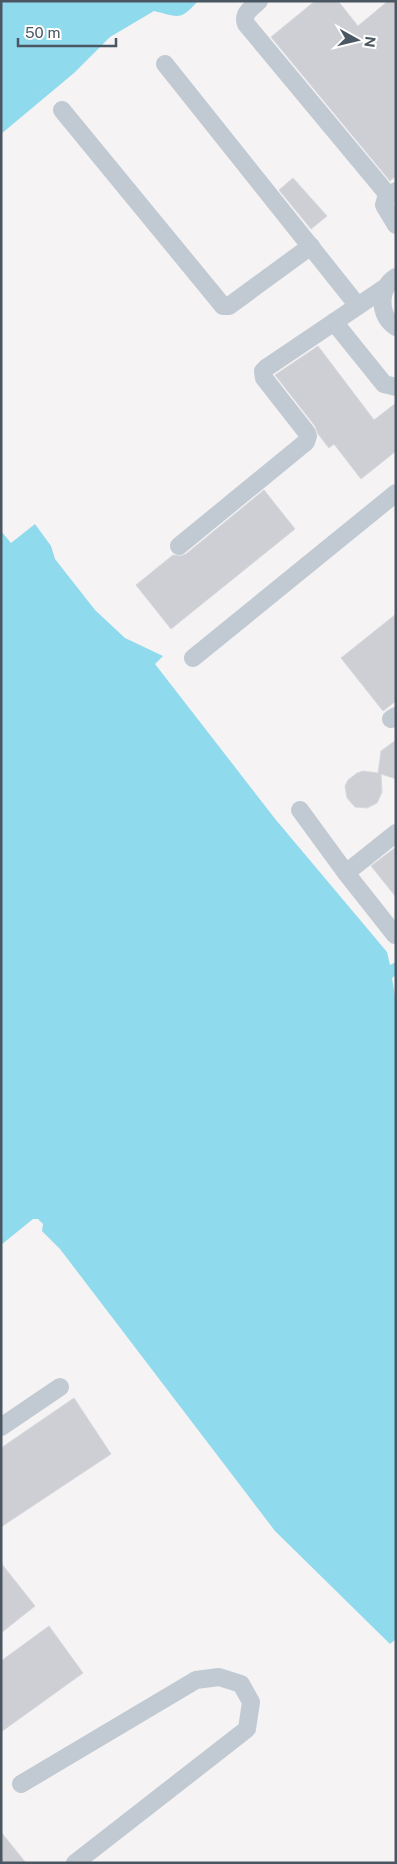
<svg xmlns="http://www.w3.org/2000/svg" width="397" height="1864" viewBox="0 0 397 1864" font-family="'Public Sans',sans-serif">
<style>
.water{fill:#90daee}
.building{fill:#cdcfd5;stroke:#d7d9de}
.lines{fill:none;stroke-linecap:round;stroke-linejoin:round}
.minor{stroke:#c1cad2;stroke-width:18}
</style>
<rect width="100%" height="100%" fill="#f5f3f3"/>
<!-- water -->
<g class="water">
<path d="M1 1H198C180 21 179 17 154 11L110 37 74 73 1 134Z"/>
<polygon points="35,524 51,546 55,559 95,610 125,638 163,656 155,664 276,820 387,952 390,965 396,962 396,975 392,978 396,1002 396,1639 390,1644 275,1531 60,1249 42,1231 43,1224 38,1219 33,1219 1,1245 1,531 11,543"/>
</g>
<!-- building -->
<g class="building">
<polygon points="315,1 338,1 358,26 388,1 396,1 396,176 390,181 271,37"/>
<polygon points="293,178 327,216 311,229 279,190"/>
<polygon points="318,346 374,420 396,403 396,451 361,479 334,444 329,448 318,434 315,426 275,375"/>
<polygon points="264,490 295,529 171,629 136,585 173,555 180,556 186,554"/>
<polygon points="396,614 396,701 383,711 341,658"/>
<polygon points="396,740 396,779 381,774 382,792 377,803 367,808 355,807 347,798 345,786 348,780 357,773 363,771 378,773 381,751"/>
<polygon points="396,847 396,897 371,866"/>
<polygon points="74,1398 111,1454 1,1527 1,1448"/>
<polygon points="1,1563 35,1606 1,1633"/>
<polygon points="49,1626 83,1673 1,1732 1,1661"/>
<polygon points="1,1832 26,1863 1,1863"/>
</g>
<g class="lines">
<!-- minor -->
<g class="minor">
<path d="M259 1C251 8 242 14 246 24L389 196"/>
<polyline points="165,64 358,306"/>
<polyline points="62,110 223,306 229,306 311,246"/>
<polyline points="396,191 386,198 384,205 396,225"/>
<path d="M396 277C378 288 378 316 396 327"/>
<polyline points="334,322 384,384 396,387"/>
<polyline points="179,546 306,442 308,436 307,433 264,378 263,371 266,368 386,287"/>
<polyline points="193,658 396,493"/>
<polyline points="391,719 396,716"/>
<polyline points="300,810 346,873 396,833"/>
<polyline points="346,873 395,935"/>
<polyline points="1,1427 60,1387"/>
<polyline points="21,1784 196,1680 219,1677 241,1684 251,1702 247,1729 75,1863"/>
</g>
</g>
<!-- border -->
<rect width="397" height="1864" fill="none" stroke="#4a5661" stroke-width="5"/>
<!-- north arrow -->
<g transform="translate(357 40) rotate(98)" stroke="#ffffff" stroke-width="4" paint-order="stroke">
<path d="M0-4L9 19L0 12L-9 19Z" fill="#4a5661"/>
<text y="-8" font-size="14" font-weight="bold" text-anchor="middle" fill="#4a5661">N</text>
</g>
<!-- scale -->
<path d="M18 38v8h98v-8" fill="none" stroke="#4a5661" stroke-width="2.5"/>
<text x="25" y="38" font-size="15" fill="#4a5661" stroke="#ffffff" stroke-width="4" paint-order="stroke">50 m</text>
</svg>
